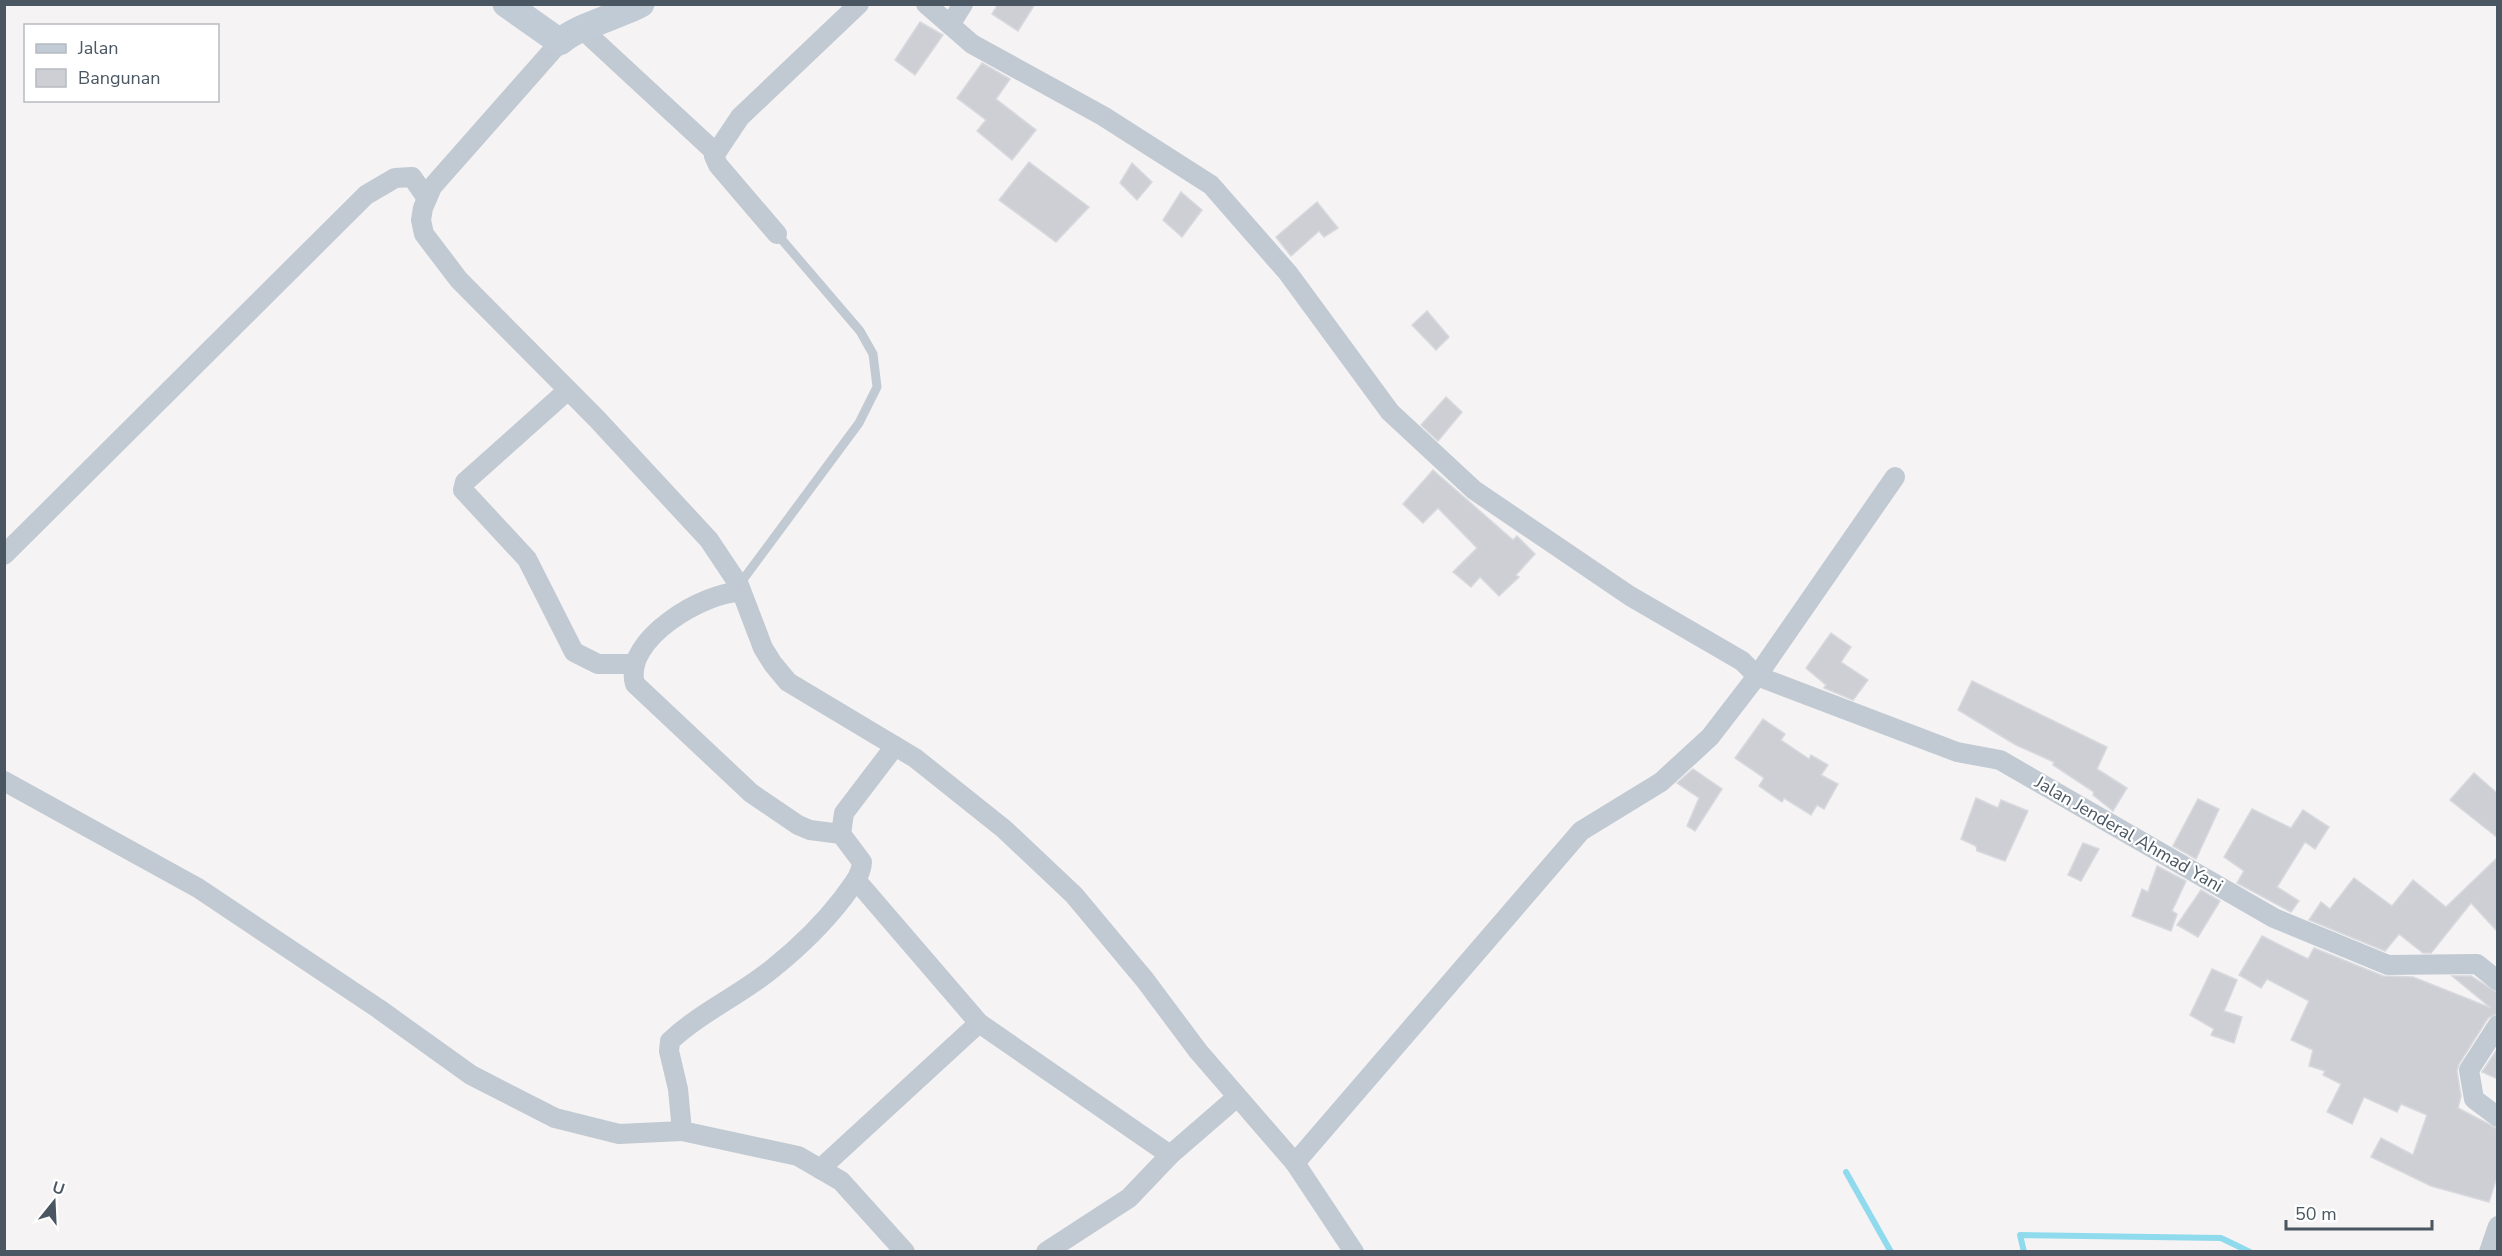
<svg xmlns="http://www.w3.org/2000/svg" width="2502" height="1256" viewBox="0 0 2502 1256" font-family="'Nunito Sans',sans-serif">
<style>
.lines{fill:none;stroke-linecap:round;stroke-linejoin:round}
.stream{stroke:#90daee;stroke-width:6}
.building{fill:#cdcfd5;stroke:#d7d9de;stroke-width:1.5}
.lane{stroke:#c1cad2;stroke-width:9}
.street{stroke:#c1cad2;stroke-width:20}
.secondary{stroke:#c1cbd6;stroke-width:27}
.labels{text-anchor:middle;stroke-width:4.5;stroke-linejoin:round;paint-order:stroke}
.street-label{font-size:18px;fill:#4a5661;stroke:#fff}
</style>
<rect width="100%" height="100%" fill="#f5f3f3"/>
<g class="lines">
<!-- stream -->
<g class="stream">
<polyline points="1846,1172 1891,1252"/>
<polyline points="2024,1252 2020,1235 2221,1238 2250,1252"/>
</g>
</g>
<!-- building -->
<g class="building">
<polygon points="998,4 1035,4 1018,31 992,14"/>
<polygon points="920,22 943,35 915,75 895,60"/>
<polygon points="982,63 1010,79 996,99 1036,130 1012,160 977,131 986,120 957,98"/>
<polygon points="1029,162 1089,207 1056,242 999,200"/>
<polygon points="1132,163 1152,182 1137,200 1120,183"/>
<polygon points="1181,192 1202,210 1182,237 1163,220"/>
<polygon points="1317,202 1338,228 1324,237 1319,231 1291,256 1276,237"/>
<polygon points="1427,311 1449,337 1436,350 1412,325"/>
<polygon points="1446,397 1462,412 1438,441 1421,425"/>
<polygon points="1433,470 1513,540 1517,536 1535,554 1516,575 1519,577 1499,596 1480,577 1471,587 1453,572 1477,548 1438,508 1423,523 1403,504"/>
<polygon points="1831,633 1851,647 1841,662 1868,680 1853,700 1824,688 1826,685 1806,668"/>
<polygon points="1972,681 2107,747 2097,769 2127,788 2113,811 2093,795 2094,792 2053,765 2054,762 2016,745 1958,710"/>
<polygon points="1763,719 1785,734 1781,740 1809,759 1811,755 1828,765 1821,775 1838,784 1824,809 1817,805 1811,815 1784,798 1782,802 1759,786 1764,778 1735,758"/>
<polygon points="1693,769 1722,789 1695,831 1687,826 1699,798 1677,783"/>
<polygon points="2474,773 2498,794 2498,838 2450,800"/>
<polygon points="1976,798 1998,808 2001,800 2028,811 2005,861 1977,851 1976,846 1961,839"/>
<polygon points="2198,799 2219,809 2196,859 2173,846"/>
<polygon points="2252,809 2291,828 2303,810 2329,827 2315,849 2305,842 2277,887 2299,901 2291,912 2237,883 2244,871 2224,857"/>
<polygon points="2083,843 2099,849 2081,881 2068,875"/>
<polygon points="2498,857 2498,932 2471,903 2431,953 2423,953 2399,934 2385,951 2309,920 2321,902 2330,909 2354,878 2392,906 2413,880 2446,907"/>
<polygon points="2157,866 2186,881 2172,911 2177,914 2171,931 2132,916 2142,889 2148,892"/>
<polygon points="2201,890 2220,901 2198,937 2177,925"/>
<polygon points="2262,936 2308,959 2314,948 2383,976 2413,977 2491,1008 2452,976 2471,976 2498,993 2498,1013 2488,1018 2459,1064 2457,1071 2461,1096 2458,1108 2498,1129 2498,1174 2489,1202 2431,1186 2371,1157 2381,1138 2413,1155 2427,1115 2401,1104 2397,1112 2364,1097 2352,1124 2327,1112 2341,1084 2323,1075 2325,1071 2309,1066 2313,1050 2291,1040 2309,1001 2267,979 2261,988 2239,975"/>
<polygon points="2212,969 2237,980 2224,1011 2242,1017 2234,1043 2211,1035 2214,1029 2190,1015"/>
<polygon points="2498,1048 2498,1079 2482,1072"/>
</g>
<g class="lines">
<!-- lane -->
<polyline class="lane" points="739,585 859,423 877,387 873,354 860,331 777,234"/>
<!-- street -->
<g class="street">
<polyline points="950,25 963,4"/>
<polyline points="582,29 716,153"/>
<polyline points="560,42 432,187 423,208 421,220 424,234 459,280 597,419 709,540 739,585 763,648 773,664 788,682 915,758 1004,829 1074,895 1145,980 1198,1051 1295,1163 1581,831 1661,782 1710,737 1757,676 1742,661 1630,596 1474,490 1390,412 1288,273 1211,185 1103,116 972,44 926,4"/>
<polyline points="777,234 718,165 714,156 740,117 859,4"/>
<polyline points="568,390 465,482 463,490 527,559 574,652 598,664 635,664"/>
<polyline points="1895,477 1757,676 1957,752 2000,760 2274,918 2388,965 2477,964 2498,981"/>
<polyline points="4,555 366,195 395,178 412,177 426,197"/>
<path d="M741 592C706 591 622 639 635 684L751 793 798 825 810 830 841 834"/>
<path d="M895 746 844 813 841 834 862 862C861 877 851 886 843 898 823 924 797 949 772 969 739 996 701 1012 670 1041L669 1051 678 1089 682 1131 798 1156 841 1181 905 1252"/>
<polyline points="4,781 198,888 379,1009 471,1075 555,1118 619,1134 682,1131"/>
<polyline points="856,880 979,1023 1170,1155"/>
<polyline points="2498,1025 2469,1070 2474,1099 2498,1117"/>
<polyline points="1295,1163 1354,1252"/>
<polyline points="820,1169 979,1023"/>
<polyline points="1046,1252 1129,1198 1170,1155 1237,1097"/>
<polyline points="2489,1252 2498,1226"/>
</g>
<!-- secondary -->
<path class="secondary" d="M506 4 560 42C577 26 617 17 641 4"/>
</g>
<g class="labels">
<!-- street labels -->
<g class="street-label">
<text transform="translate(2129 834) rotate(30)" y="6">Jalan Jenderal Ahmad Yani</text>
</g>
</g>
<!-- border -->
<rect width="2502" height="1256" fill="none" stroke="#4a5661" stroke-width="12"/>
<!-- legend -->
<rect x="24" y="24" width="195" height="78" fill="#ffffff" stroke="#b7bbc0" stroke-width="1.5"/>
<rect x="36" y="44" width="30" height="9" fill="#c1cbd6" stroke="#b7bbc0" stroke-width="1.5"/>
<text x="78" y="54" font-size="18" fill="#4a5661">Jalan</text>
<rect x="36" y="69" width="30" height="18" fill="#cdcfd5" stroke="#b7bbc0" stroke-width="1.5"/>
<text x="78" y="84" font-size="18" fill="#4a5661">Bangunan</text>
<!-- north arrow -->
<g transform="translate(54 1202) rotate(18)" stroke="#ffffff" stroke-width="4.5" paint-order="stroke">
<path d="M0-4.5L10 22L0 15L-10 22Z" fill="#4a5661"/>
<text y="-9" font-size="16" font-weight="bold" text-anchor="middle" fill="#4a5661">U</text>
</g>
<!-- scale -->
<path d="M2286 1220v9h146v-9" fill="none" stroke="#4a5661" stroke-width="3"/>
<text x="2295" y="1220" font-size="18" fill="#4a5661" stroke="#ffffff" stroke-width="4.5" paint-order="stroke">50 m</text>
</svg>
